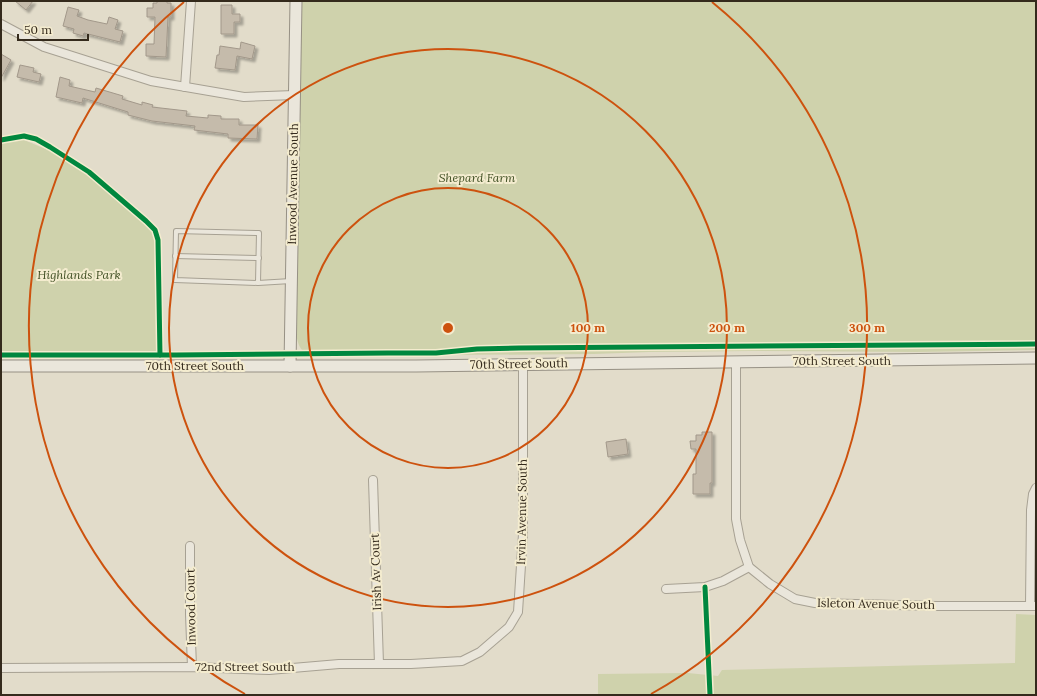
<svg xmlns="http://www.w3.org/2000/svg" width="1037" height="696" viewBox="0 0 1037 696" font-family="Lora,serif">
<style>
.green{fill:#cfd2ac}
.building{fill:#c5bbab;stroke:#a2988a;filter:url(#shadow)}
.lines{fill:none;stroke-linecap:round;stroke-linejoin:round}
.lane-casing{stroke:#a7a193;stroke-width:6}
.street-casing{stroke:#a7a193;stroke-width:10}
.secondary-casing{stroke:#969084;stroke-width:13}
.lane{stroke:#eae6db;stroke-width:4}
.street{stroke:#eae6db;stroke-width:8}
.secondary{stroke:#eae6db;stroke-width:11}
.cycleway-casing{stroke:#f4eccf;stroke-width:8}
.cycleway{stroke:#00873e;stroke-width:5}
.ring{fill:none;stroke:#cd520e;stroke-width:2}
.labels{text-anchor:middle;stroke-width:4;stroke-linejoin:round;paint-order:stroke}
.park-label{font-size:12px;font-style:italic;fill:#415024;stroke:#f4eccf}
.street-label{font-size:12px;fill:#342a1c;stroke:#f4eccf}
.centre{fill:#cd520e;stroke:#f4eccf;stroke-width:2}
.ring-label{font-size:12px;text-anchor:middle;font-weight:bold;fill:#cd520e;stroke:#f4eccf;stroke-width:4;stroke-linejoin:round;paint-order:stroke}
</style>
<defs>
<filter id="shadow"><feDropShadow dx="3" dy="3" stdDeviation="1" flood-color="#0004"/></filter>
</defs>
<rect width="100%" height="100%" fill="#e2dcca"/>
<!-- green -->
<g class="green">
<path d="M301 1H1036V350L917 352 752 351 649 352 594 354 319 356C302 355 299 349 296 334Z"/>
<polygon points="17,137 72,160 155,230 160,355 1,355 1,140"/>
<polygon points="1016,614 1036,615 1036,695 598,695 598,674 688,673 718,676 722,670 1015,663"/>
</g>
<!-- building -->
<g class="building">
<polygon points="15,1 33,1 26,10"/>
<polygon points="157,1 167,1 167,3 171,3 171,17 168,17 166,57 146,56 146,44 154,44 155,17 147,17 147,8 153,8 153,3 157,3"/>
<polygon points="221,5 232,5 232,14 240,14 240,22 234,22 234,34 221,34"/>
<polygon points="68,7 79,10 77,16 88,20 107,24 109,17 118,20 115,29 123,31 120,42 84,33 83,36 73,33 74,29 63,26"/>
<polygon points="241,42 255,46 252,59 237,56 235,70 215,68 217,55 219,55 220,46 240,49"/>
<polygon points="1,54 11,60 1,78"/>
<polygon points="20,65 34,68 33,72 41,74 39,82 17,77"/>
<polygon points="60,77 70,80 69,86 95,92 96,88 123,96 122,99 142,105 142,102 153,105 152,107 187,111 186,116 208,118 208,115 221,116 221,119 239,119 239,125 258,125 257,139 228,138 228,134 194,130 195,126 152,121 128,115 128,112 83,98 82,103 56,97"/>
<polygon points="702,432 712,432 712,483 710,483 710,494 693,494 693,474 696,474 696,449 691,449 690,441 696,441 696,435 702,435"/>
<polygon points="626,439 628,454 608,457 606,442"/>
</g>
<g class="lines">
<!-- lane casing -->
<g class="lane-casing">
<g id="lane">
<polyline points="175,256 259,258"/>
<polyline points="258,283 259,233 176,231 175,280 258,283 291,281"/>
</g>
</g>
<!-- street casing -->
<g class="street-casing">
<g id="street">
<polyline points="1,24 44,47 151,81 244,97 294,95"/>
<polyline points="185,87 191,1"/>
<polyline points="736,361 736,519 740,540 749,567 770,584 795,599 815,603 937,606 1036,606"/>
<polyline points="373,480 379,664"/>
<polyline points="190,546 190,614 192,667"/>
<polyline points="666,589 705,587 723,581 749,567"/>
<polyline points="1030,605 1031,510 1033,494 1036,488"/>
<polyline points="1,668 192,667 269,670 339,664 411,664 462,661 480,652 509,627 518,612 523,534 523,364"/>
</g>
</g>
<!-- secondary casing -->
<g class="secondary-casing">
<g id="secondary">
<polyline points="1,366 416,366 1036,358"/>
<polyline points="290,366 296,1"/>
</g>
</g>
<!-- lane -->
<use href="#lane" class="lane"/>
<!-- street -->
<use href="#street" class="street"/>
<!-- secondary -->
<use href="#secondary" class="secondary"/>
<!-- cycleway casing -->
<g class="cycleway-casing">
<g id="cycleway">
<polyline points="1,140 24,136 36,139 50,147 89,172 146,221 155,230 158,240 160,355"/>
<polyline points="1,355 176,355 388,353 436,353 477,349 519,348 1036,344"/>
<polyline points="705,587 710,695"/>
</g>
</g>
<!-- cycleway -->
<use href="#cycleway" class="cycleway"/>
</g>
<!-- distance rings -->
<g class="ring">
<circle cx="448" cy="328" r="140"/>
<circle cx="448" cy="328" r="279"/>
<path d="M245 694A419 419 0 0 1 184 2M712 2A419 419 0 0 1 651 694"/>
</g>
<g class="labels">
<!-- park labels -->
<g class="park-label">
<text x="477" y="182">Shepard Farm</text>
<text x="79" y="279">Highlands Park</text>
</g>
<!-- street labels -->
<g class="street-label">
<text transform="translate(293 184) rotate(-89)" y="4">Inwood Avenue South</text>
<text x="842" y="365">70th Street South</text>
<text transform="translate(519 364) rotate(-1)" y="4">70th Street South</text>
<text x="195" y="370">70th Street South</text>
<text transform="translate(522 512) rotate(-89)" y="4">Irvin Avenue South</text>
<text transform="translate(376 572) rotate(-92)" y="4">Irish Av Court</text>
<text transform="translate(876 604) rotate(1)" y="4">Isleton Avenue South</text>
<text transform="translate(191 607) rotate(-91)" y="4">Inwood Court</text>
<text x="245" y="671">72nd Street South</text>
</g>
</g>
<circle cx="448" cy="328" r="6" class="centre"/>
<g class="ring-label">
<text x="588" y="332">100 m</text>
<text x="727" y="332">200 m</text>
<text x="867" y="332">300 m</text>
</g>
<!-- border -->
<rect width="1037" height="696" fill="none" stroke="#342a1c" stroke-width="4"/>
<!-- scale -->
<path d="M18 34v6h70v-6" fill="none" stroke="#342a1c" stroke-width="2"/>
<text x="24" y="34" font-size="12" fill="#342a1c" stroke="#f4eccf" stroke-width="3" paint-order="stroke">50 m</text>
</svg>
